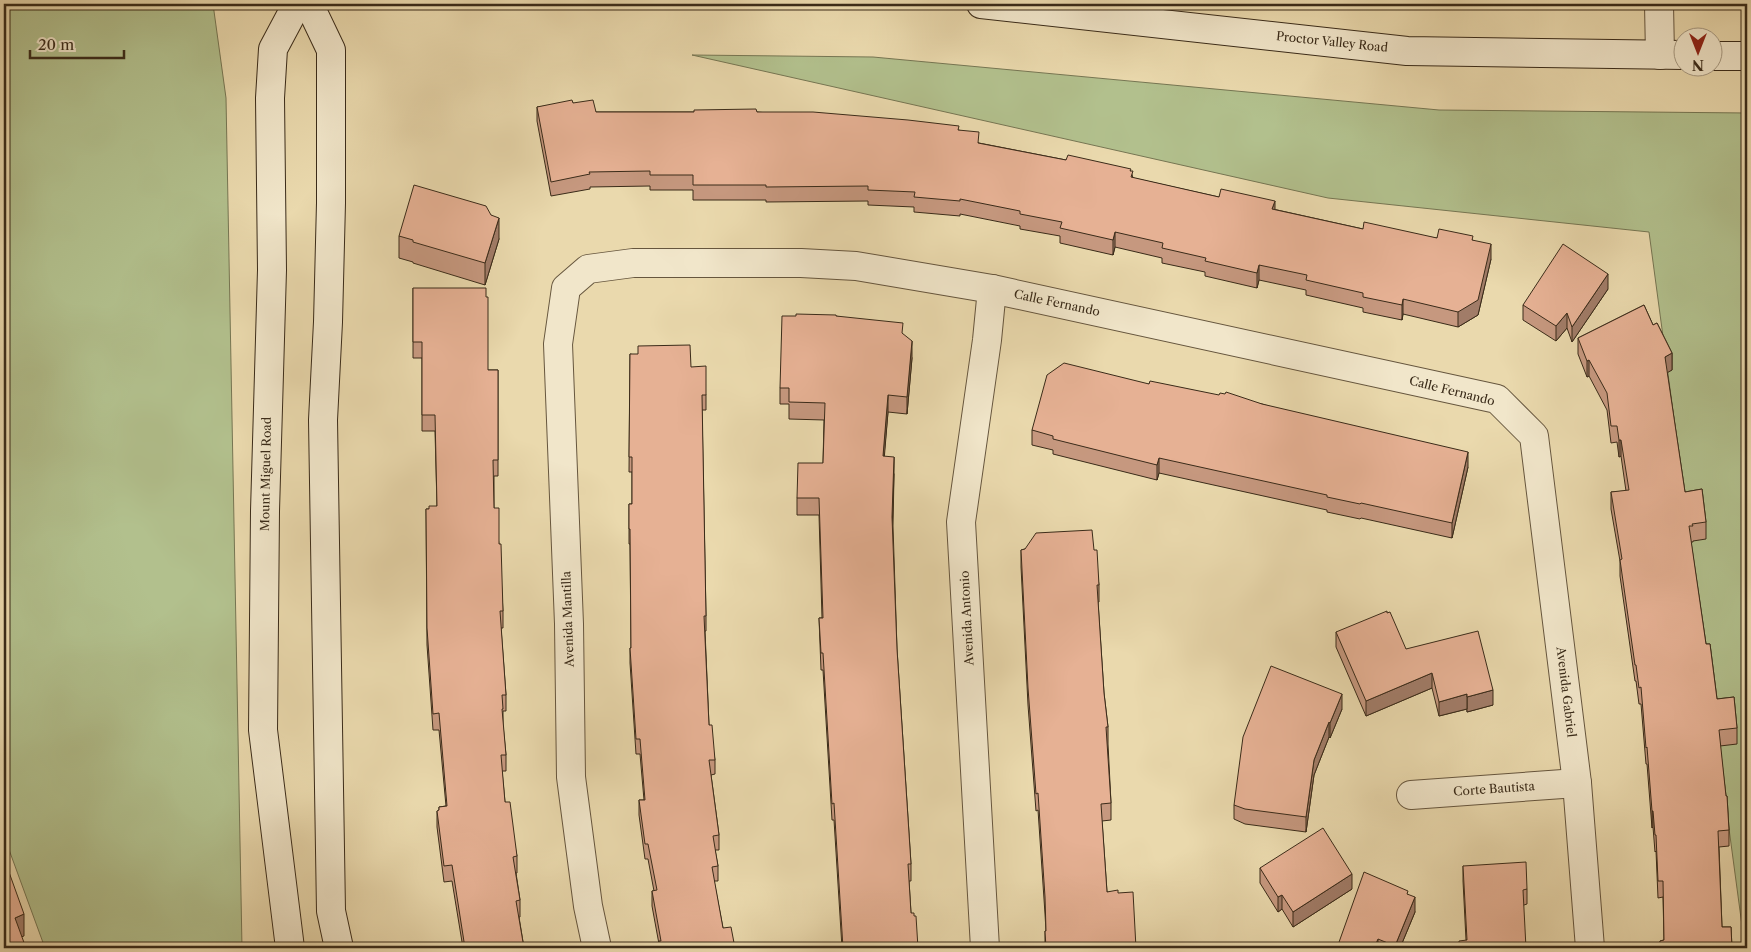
<svg xmlns="http://www.w3.org/2000/svg" width="1751" height="952" viewBox="0 0 1751 952" font-family="'Libre Caslon Text',serif">
<style>
.green{fill:#b2c08d;stroke:#767653}
.lines{fill:none;stroke-linecap:round;stroke-linejoin:round}
.street-casing{stroke:#66563e;stroke-width:30}
.secondary-casing{stroke:#3a2b19;stroke-width:30}
.street{stroke:#f1e6ca;stroke-width:28}
.secondary{stroke:#f1e6ca;stroke-width:28}
.wall{fill:#c6987f;stroke:#3a2b19}
.shaded-wall{fill:#a17c68;stroke:#3a2b19}
.building{fill:#e6b194;stroke:#3a2b19}
.labels{text-anchor:middle;stroke-width:5;stroke-linejoin:round;paint-order:stroke}
.street-label{font-size:12px;fill:#3a2b19;stroke:#f1e6ca}
</style>
<rect width="100%" height="100%" fill="#ead9ad"/>
<filter id="stains"><feTurbulence type="fractalNoise" baseFrequency=".004" numOctaves="4"/><feColorMatrix values="0 0 0 0 .2 0 0 0 0 .09 0 0 0 0 .02 0 0 0 .5 -.17"/></filter>
<radialGradient id="worn" r=".72"><stop offset=".6" stop-color="#630" stop-opacity="0"/><stop offset="1" stop-color="#630" stop-opacity=".3"/></radialGradient>
<!-- green -->
<g class="green">
<polygon points="4,4 213,4 226,98 242,948 45,948 4,836"/>
<polygon points="692,55 873,57 1439,110 1747,113 1747,948 1745,948 1649,232 1328,198"/>
</g>
<g class="lines">
<!-- street casing -->
<g class="street-casing">
<g id="street">
<polyline points="1659,4 1660,55"/>
<polyline points="1411,795 1577,783"/>
<polyline points="597,948 588,906 571,777 569,624 558,344 566,288 588,269 633,263 801,263 856,266 992,289 1497,399 1534,436 1577,783 1590,948"/>
<polyline points="985,948 961,522 987,340 992,289"/>
</g>
</g>
<!-- secondary casing -->
<g class="secondary-casing">
<g id="secondary">
<polyline points="309,4 331,50 331,203 328,322 323,420 331,911 339,948"/>
<polyline points="981,4 1407,51 1684,55"/>
<polyline points="1714,56 1747,56"/>
<polyline points="290,948 263,730 265,511 272,270 270,98 273,49 297,4"/>
</g>
</g>
<!-- street -->
<use href="#street" class="street"/>
<!-- secondary -->
<use href="#secondary" class="secondary"/>
</g>
<!-- wall -->
<g class="wall">
<polygon points="573,103 596,112 757,112 959,130 979,143 1066,160 1131,171 1133,178 1363,229 1437,238 1473,240 1491,259 1478,315 1458,327 1403,314 1402,320 1363,312 1363,308 1306,295 1306,290 1259,280 1257,288 1205,276 1205,272 1162,263 1162,258 1115,247 1113,255 1060,243 1060,236 1020,229 1020,226 960,214 960,216 914,212 914,207 868,205 868,201 766,202 766,200 693,200 693,190 650,190 650,186 590,187 590,189 551,196 537,121 537,107"/>
<polygon points="491,215 499,239 485,285 413,263 413,262 399,258 399,236"/>
<polygon points="413,288 488,370 498,370 498,476 494,476 494,508 499,544 503,611 503,628 501,628 506,695 506,711 503,711 503,725 506,755 506,771 502,771 505,802 517,856 517,873 516,873 520,900 520,917 519,917 524,948 463,948 452,881 444,882 437,827 437,811 439,811 439,807 446,806 439,730 433,730 427,645 426,509 429,509 437,506 435,431 422,431 422,358 413,358"/>
<polygon points="1608,289 1572,342 1567,328 1556,341 1523,320 1523,305"/>
<polygon points="1644,305 1653,325 1657,323 1672,353 1672,370 1667,372 1685,492 1702,489 1706,522 1706,539 1693,541 1693,542 1691,542 1706,644 1710,644 1717,699 1734,697 1737,728 1737,744 1720,746 1726,796 1727,796 1729,830 1729,846 1719,847 1722,927 1731,927 1732,948 1736,947 1736,948 1660,948 1660,941 1664,940 1663,897 1658,898 1656,851 1655,852 1653,827 1652,828 1647,764 1646,764 1641,704 1639,704 1636,681 1635,681 1620,576 1620,561 1611,509 1611,492 1626,491 1621,456 1619,457 1617,442 1611,443 1607,410 1589,376 1587,377 1578,354 1578,338"/>
<polygon points="836,316 903,334 912,358 907,414 888,412 884,456 894,474 893,526 897,649 911,864 911,881 909,881 911,913 918,948 842,948 834,820 832,820 823,670 821,670 819,618 822,618 819,515 797,515 797,498 823,463 824,420 789,419 789,404 780,404 780,388"/>
<polygon points="630,354 691,367 706,395 706,410 702,410 706,616 706,631 705,631 709,725 715,760 715,774 711,775 719,835 719,850 715,850 718,866 718,881 714,881 723,928 735,948 659,948 659,944 652,906 652,891 654,891 648,859 645,859 639,815 639,800 644,800 640,754 636,754 630,663 630,648 631,648 630,544 629,544 629,504 632,504 632,472 629,472"/>
<polygon points="1149,384 1262,404 1468,467 1452,538 1361,518 1360,519 1327,512 1327,510 1159,473 1157,480 1053,454 1053,450 1032,445 1032,430"/>
<polygon points="1025,549 1094,550 1099,585 1099,602 1098,602 1104,693 1108,727 1108,744 1111,803 1111,820 1102,821 1107,892 1118,893 1136,948 1045,948 1045,931 1046,931 1045,914 1038,810 1036,811 1028,705 1021,567 1021,550"/>
<polygon points="1336,632 1406,649 1493,705 1467,712 1467,709 1439,716 1432,688 1366,716 1336,647"/>
<polygon points="1342,709 1330,738 1329,737 1314,775 1306,832 1245,824 1234,819 1234,805"/>
<polygon points="1463,866 1527,889 1527,904 1524,905 1466,940 1463,881"/>
<polygon points="1260,868 1352,889 1293,927 1282,909 1278,912 1260,883"/>
<polygon points="1408,894 1415,912 1400,948 1338,948 1338,945"/>
</g>
<!-- shaded-wall -->
<g class="shaded-wall">
<polygon points="1275,201 1275,216 1272,209"/>
<polygon points="499,218 499,239 485,285 485,263"/>
<polygon points="1115,232 1115,247 1113,255 1113,240"/>
<polygon points="1491,244 1491,259 1478,315 1458,327 1458,312"/>
<polygon points="1259,265 1259,280 1257,288 1257,273"/>
<polygon points="1608,274 1608,289 1572,342 1572,327"/>
<polygon points="1403,299 1403,314 1402,320 1402,305"/>
<polygon points="1567,313 1567,328 1556,341 1556,326"/>
<polygon points="912,341 912,358 907,414 907,397"/>
<polygon points="1672,353 1672,370 1665,374 1665,357"/>
<polygon points="1589,360 1589,376 1587,377 1587,361"/>
<polygon points="888,395 888,412 883,473 883,456"/>
<polygon points="1619,440 1621,440 1621,456 1619,457"/>
<polygon points="1468,452 1468,467 1452,538 1452,523"/>
<polygon points="894,457 894,474 892,534 892,517"/>
<polygon points="1159,458 1159,473 1157,480 1157,465"/>
<polygon points="1432,673 1432,688 1366,716 1366,701"/>
<polygon points="1493,690 1493,705 1467,712 1467,697"/>
<polygon points="1342,694 1342,709 1330,738 1330,723"/>
<polygon points="1467,694 1467,709 1439,716 1439,702"/>
<polygon points="1329,722 1329,737 1314,775 1306,832 1306,817 1314,760"/>
<polygon points="1652,811 1653,811 1653,827 1652,828"/>
<polygon points="1352,874 1352,889 1293,927 1293,912"/>
<polygon points="1282,895 1282,909 1278,912 1278,897"/>
<polygon points="1415,897 1415,912 1400,948 1395,948 1395,946"/>
<polygon points="24,914 24,936 15,939 15,918"/>
<polygon points="1378,939 1378,948 1374,948"/>
</g>
<!-- building -->
<g class="building">
<polygon points="572,100 573,103 593,100 596,112 694,112 694,110 756,109 757,112 813,112 908,120 959,126 958,130 979,132 978,143 1066,160 1068,155 1131,169 1130,171 1133,171 1131,177 1219,197 1221,189 1275,201 1272,209 1363,229 1364,222 1437,238 1439,229 1473,236 1472,240 1491,244 1478,300 1458,312 1403,299 1402,305 1363,297 1363,293 1306,280 1307,275 1259,265 1257,273 1205,261 1206,258 1162,248 1163,243 1115,232 1113,240 1060,228 1062,222 1020,214 1020,211 960,199 960,201 914,197 915,192 868,190 868,186 766,187 766,185 693,185 693,175 650,175 650,171 589,172 590,174 551,182 537,107"/>
<polygon points="414,185 486,206 491,215 499,218 485,263 413,242 413,240 399,236"/>
<polygon points="1563,244 1608,274 1572,327 1567,313 1556,326 1523,305"/>
<polygon points="413,288 486,288 486,297 488,297 488,370 498,370 498,460 493,460 494,508 499,508 499,544 501,544 503,611 500,611 506,695 502,695 503,709 502,709 506,755 501,755 505,802 510,802 517,856 513,857 520,900 516,901 524,948 465,948 452,865 444,866 437,811 439,810 439,807 447,806 439,713 433,714 427,628 426,509 429,509 429,506 437,506 435,415 422,415 422,342 413,342"/>
<polygon points="1644,305 1653,325 1657,323 1672,353 1665,357 1685,492 1702,489 1706,522 1692,524 1693,526 1689,526 1706,644 1710,644 1717,699 1734,697 1737,728 1719,730 1726,796 1727,796 1729,830 1718,831 1722,927 1731,927 1732,948 1736,947 1736,948 1660,948 1660,941 1664,940 1663,881 1658,881 1656,835 1655,835 1653,811 1652,811 1647,747 1646,748 1641,687 1639,688 1636,665 1635,665 1620,560 1622,559 1611,492 1629,490 1621,440 1619,440 1617,426 1611,426 1607,393 1589,360 1587,361 1578,338"/>
<polygon points="796,314 836,315 836,316 903,323 902,333 912,341 907,397 888,395 883,456 894,457 892,517 897,649 911,864 908,864 911,913 914,913 914,916 916,916 918,948 843,948 834,803 832,804 823,653 821,653 819,618 823,618 819,498 797,498 798,463 823,463 825,403 789,402 789,388 780,388 782,316 796,316"/>
<polygon points="690,345 691,367 706,366 706,395 702,395 706,616 704,616 709,725 712,725 715,760 709,760 719,835 713,836 718,866 712,867 723,928 731,927 735,948 660,948 659,941 661,941 652,891 657,890 648,844 645,844 639,800 645,800 640,739 636,739 630,648 631,648 630,529 629,529 629,504 632,504 632,457 629,457 630,354 638,354 638,346"/>
<polygon points="1064,363 1149,384 1150,381 1219,395 1220,393 1225,394 1226,392 1262,404 1468,452 1452,523 1361,503 1360,504 1327,497 1327,495 1159,458 1157,465 1053,439 1053,436 1032,430 1047,375"/>
<polygon points="1092,530 1094,550 1097,550 1099,585 1097,585 1104,693 1108,727 1106,727 1111,803 1101,804 1107,892 1118,890 1118,893 1133,892 1136,948 1046,948 1045,931 1046,931 1045,897 1038,793 1036,794 1028,688 1021,550 1025,549 1036,533"/>
<polygon points="1387,611 1387,613 1390,612 1406,649 1478,631 1493,690 1467,697 1467,694 1439,702 1432,673 1366,701 1336,632"/>
<polygon points="1271,666 1342,694 1330,723 1329,722 1314,760 1306,817 1245,809 1234,805 1243,737"/>
<polygon points="1323,828 1352,874 1293,912 1282,895 1278,897 1260,868"/>
<polygon points="4,861 5,861 24,914 15,918 26,948 4,948"/>
<polygon points="1526,862 1527,889 1523,890 1526,948 1459,948 1459,941 1467,940 1463,866"/>
<polygon points="1364,872 1408,891 1407,894 1415,897 1395,946 1378,939 1374,948 1345,948 1338,945"/>
</g>
<g class="labels">
<!-- street labels -->
<g class="street-label">
<text transform="translate(1332 42) rotate(6)" y="4">Proctor Valley Road</text>
<text transform="translate(1057 303) rotate(12)" y="4">Calle Fernando</text>
<text transform="translate(1452 391) rotate(14)" y="4">Calle Fernando</text>
<text transform="translate(266 474) rotate(-89)" y="4">Mount Miguel Road</text>
<text transform="translate(967 618) rotate(-93)" y="4">Avenida Antonio</text>
<text transform="translate(568 619) rotate(-92)" y="4">Avenida Mantilla</text>
<text transform="translate(1566 692) rotate(83)" y="4">Avenida Gabriel</text>
<text transform="translate(1494 789) rotate(-4)" y="4">Corte Bautista</text>
</g>
</g>
<!-- margin -->
<rect width="1751" height="952" fill="none" stroke="#ead9ad" stroke-width="20"/>
<rect x="5" y="5" width="1741" height="942" fill="none" stroke="#3a2b19" stroke-width="2.5"/>
<rect x="10" y="10" width="1731" height="932" fill="none" stroke="#3a2b19"/>
<!-- north arrow -->
<g transform="translate(1698 52) rotate(180)"><circle r="24" fill="#f1e6ca" stroke="#a89b83"/>
<path d="M0-4L9 19L0 12L-9 19Z" fill="#8f2418"/>
<text y="-8" font-size="14" font-weight="bold" text-anchor="middle" fill="#3a2b19">N</text>
</g>
<!-- scale -->
<path d="M30 50v8h94v-8" fill="none" stroke="#3a2b19" stroke-width="2.5"/>
<text x="38" y="50" font-size="15" fill="#3a2b19" stroke="#f1e6ca" stroke-width="4" paint-order="stroke">20 m</text>
<rect width="100%" height="100%" filter="url(#stains)"/>
<rect width="100%" height="100%" fill="url(#worn)"/>
</svg>
